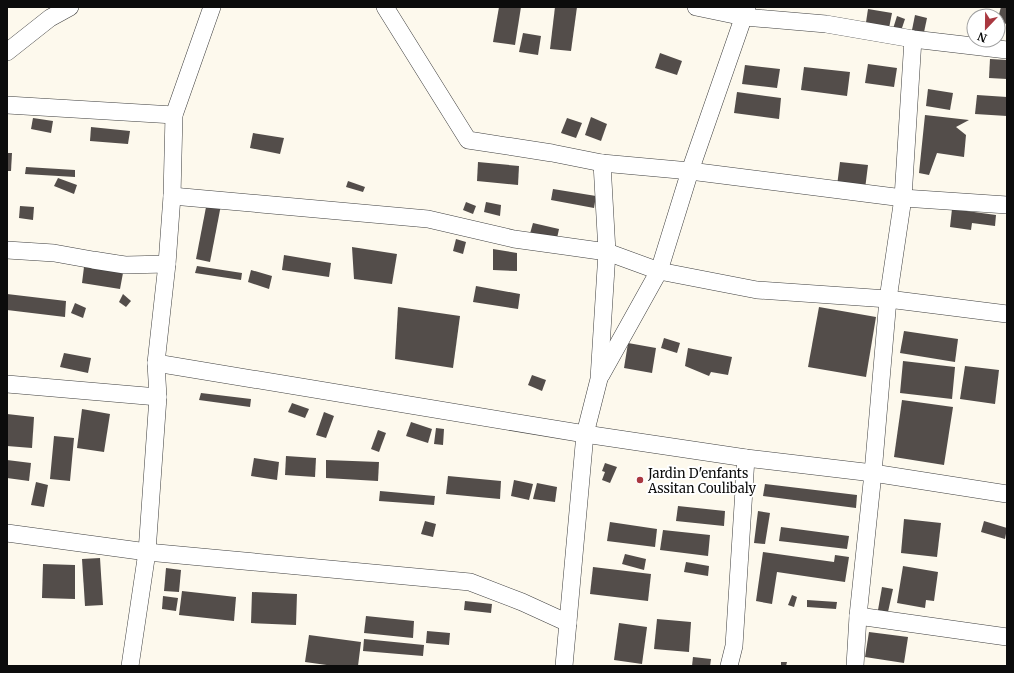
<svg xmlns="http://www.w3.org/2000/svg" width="1014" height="673" viewBox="0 0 1014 673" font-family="Merriweather,serif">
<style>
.building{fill:#534d4a}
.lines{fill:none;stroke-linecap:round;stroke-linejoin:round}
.minor-casing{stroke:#3f3f3f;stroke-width:18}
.minor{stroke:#fff;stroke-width:17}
.poi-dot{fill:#a9373f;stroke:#fff;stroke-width:1.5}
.labels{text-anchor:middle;stroke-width:4;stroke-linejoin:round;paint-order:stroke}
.poi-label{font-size:13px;fill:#0c0c0c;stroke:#fff;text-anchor:start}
</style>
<rect width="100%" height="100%" fill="#fdf9ed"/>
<!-- building -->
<g class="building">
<polygon points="499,7 521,7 515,45 493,42"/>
<polygon points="555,7 577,7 571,51 550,49"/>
<polygon points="1001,7 1007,7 1007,24 998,22 998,18"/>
<polygon points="868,9 892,13 888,33 865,29"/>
<polygon points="915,15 927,18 923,37 911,35"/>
<polygon points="897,16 905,19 900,34 892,32"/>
<polygon points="523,33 541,36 538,55 519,52"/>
<polygon points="660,53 682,61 677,75 655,68"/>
<polygon points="990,59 1007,60 1007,79 989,78"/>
<polygon points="868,64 897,68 894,87 865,83"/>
<polygon points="745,65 780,69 777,88 742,84"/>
<polygon points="804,67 850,72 847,96 801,90"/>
<polygon points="928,89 953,93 950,110 926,106"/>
<polygon points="737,92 781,98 779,119 734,113"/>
<polygon points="977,95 1007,97 1007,116 975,114"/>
<polygon points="925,115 969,120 956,127 966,135 964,157 937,153 929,175 919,173"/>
<polygon points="591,117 607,124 601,141 585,135"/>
<polygon points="33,118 53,121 51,133 31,129"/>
<polygon points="567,118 582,123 576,138 561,133"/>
<polygon points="91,127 130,131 128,144 90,141"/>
<polygon points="253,133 284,138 280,154 250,148"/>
<polygon points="7,153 12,153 11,171 7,171"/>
<polygon points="478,162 519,166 518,185 477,181"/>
<polygon points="840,162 868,165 865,189 837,186"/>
<polygon points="26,167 75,170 75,177 25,174"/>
<polygon points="58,178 77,185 74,194 54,186"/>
<polygon points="348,181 365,187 363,192 346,187"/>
<polygon points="553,189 596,196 594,208 551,200"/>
<polygon points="207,202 221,205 210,262 196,259"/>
<polygon points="466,202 476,206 473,214 463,210"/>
<polygon points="486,202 501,205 500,216 484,212"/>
<polygon points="20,206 34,207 33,220 19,218"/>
<polygon points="952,209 996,215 995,226 972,223 971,230 950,227"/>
<polygon points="533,223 559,229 556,243 529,237"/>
<polygon points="456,239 466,242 463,254 453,251"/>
<polygon points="352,247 397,254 392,284 354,279"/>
<polygon points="493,249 517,253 517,271 493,270"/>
<polygon points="284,255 331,263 329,277 282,270"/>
<polygon points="197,266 242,273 241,280 195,273"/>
<polygon points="84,267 123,273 120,289 82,283"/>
<polygon points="251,270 272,276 269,289 248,282"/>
<polygon points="476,286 520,294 518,309 473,302"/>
<polygon points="7,294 66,301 65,317 7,310"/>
<polygon points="123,294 131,301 126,307 119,302"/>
<polygon points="75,303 86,308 83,318 71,313"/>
<polygon points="398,307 460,316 453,368 395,359"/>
<polygon points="819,307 876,317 866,377 808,367"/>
<polygon points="904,331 958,339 955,362 900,353"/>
<polygon points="664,338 680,343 677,353 661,348"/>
<polygon points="628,343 656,348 652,373 624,368"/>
<polygon points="688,348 732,357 728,375 711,372 709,376 685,366"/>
<polygon points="64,353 91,358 88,373 60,367"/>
<polygon points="903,361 955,367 952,399 900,393"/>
<polygon points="965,366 999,370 995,404 960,399"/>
<polygon points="532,375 546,380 542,391 528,385"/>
<polygon points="201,393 251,399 250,407 199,400"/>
<polygon points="902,400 953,407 944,465 894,457"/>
<polygon points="292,403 309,409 305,418 288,412"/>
<polygon points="82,409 110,414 104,452 77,448"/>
<polygon points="324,412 334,416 326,438 316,435"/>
<polygon points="7,414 34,417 32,448 7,446"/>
<polygon points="411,422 432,429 428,443 406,436"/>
<polygon points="436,428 444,429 443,445 434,444"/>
<polygon points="378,430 386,433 379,452 371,449"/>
<polygon points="54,436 74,438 70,481 50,479"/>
<polygon points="286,456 316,458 315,477 285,475"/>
<polygon points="254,458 279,462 277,480 251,476"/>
<polygon points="7,460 31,463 29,481 7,478"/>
<polygon points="326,460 379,462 378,481 326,478"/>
<polygon points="605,463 617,467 610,483 602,480 605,472 602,471"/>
<polygon points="448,476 501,481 500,499 446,494"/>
<polygon points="514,480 533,484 529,500 511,496"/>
<polygon points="36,482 48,485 44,507 31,505"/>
<polygon points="537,483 557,487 555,502 533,499"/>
<polygon points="765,484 857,495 856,508 763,496"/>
<polygon points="380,491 435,496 434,505 379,501"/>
<polygon points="678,506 725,511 724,526 676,521"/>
<polygon points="758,511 770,513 765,544 754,543"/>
<polygon points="904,519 941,523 937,557 901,553"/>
<polygon points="425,521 436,524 433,537 421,534"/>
<polygon points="984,521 1007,528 1005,539 981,532"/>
<polygon points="610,522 657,529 655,547 607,541"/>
<polygon points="781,527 849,536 847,549 779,541"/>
<polygon points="663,530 710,535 708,556 660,550"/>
<polygon points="763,552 834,562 835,555 849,557 845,582 777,572 772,604 756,601"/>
<polygon points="625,554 646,559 644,570 622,564"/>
<polygon points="100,558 103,605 85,606 82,559"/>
<polygon points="686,562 709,566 708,576 684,572"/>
<polygon points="43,564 75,565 75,599 42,598"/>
<polygon points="903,566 938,572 934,601 926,600 925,608 897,603"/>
<polygon points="593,567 651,574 648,601 590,594"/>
<polygon points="166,568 181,570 179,592 164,591"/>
<polygon points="882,587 893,589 888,612 878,610"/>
<polygon points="182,591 236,597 234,621 179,615"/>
<polygon points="252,592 297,594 296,625 251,623"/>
<polygon points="792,595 797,597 794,607 788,605"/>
<polygon points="163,596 178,598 176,611 162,609"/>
<polygon points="807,600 837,602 836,609 807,607"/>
<polygon points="465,601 492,604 491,613 464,610"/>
<polygon points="366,616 414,621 413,638 364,633"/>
<polygon points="657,619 691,622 689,652 654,649"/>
<polygon points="619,623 647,627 642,664 614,660"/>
<polygon points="427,631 450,633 449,645 426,643"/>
<polygon points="869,632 908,637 904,663 865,657"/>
<polygon points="309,635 361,642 358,666 334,666 305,662"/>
<polygon points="364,639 424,645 423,656 363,651"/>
<polygon points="693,657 711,659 710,666 692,666"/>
<polygon points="781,662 787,662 786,666 781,666"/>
</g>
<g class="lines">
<!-- minor casing -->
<g class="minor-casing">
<g id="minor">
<polyline points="385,7 468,140 552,153 602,163 690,171 903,198 1007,205"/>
<polyline points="696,7 744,17 826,24 913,39 1007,50"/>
<polyline points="7,52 50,18 70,7"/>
<polyline points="7,105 174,115"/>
<polyline points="172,196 428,219 514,239 607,252 659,271 757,290 888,299 1007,314"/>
<polyline points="7,250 54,253 93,260 125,265 167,264"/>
<polyline points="156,363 585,434 746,458 873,473 1007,494"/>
<polyline points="601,375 659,271 690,171 747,7"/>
<polyline points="7,384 158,397"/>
<polyline points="7,533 147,552 470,582 522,602 568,623"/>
<polyline points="858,616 1007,637"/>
<polyline points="130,666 147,552 158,397 156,363 167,264 172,196 174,115 212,7"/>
<polyline points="564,666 585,434 599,379 607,252 602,163"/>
<polyline points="729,666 734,646 746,458"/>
<polyline points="855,666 858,616 873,473 888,299 903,198 913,39"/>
</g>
</g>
<!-- minor -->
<use href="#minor" class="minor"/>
</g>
<!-- markers -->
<circle class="poi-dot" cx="640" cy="480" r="4"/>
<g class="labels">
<!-- poi labels -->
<g class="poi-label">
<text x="648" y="478">Jardin D'enfants<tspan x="648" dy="15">Assitan Coulibaly</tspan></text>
</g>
</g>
<!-- border -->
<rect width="1014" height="673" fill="none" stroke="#0c0c0c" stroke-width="16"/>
<!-- north arrow -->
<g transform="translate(986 28) rotate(202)"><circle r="19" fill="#ffffff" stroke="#9e9e9e"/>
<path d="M0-3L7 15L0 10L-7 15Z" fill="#a9373f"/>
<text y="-6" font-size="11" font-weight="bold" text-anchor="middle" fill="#0c0c0c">N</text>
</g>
</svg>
